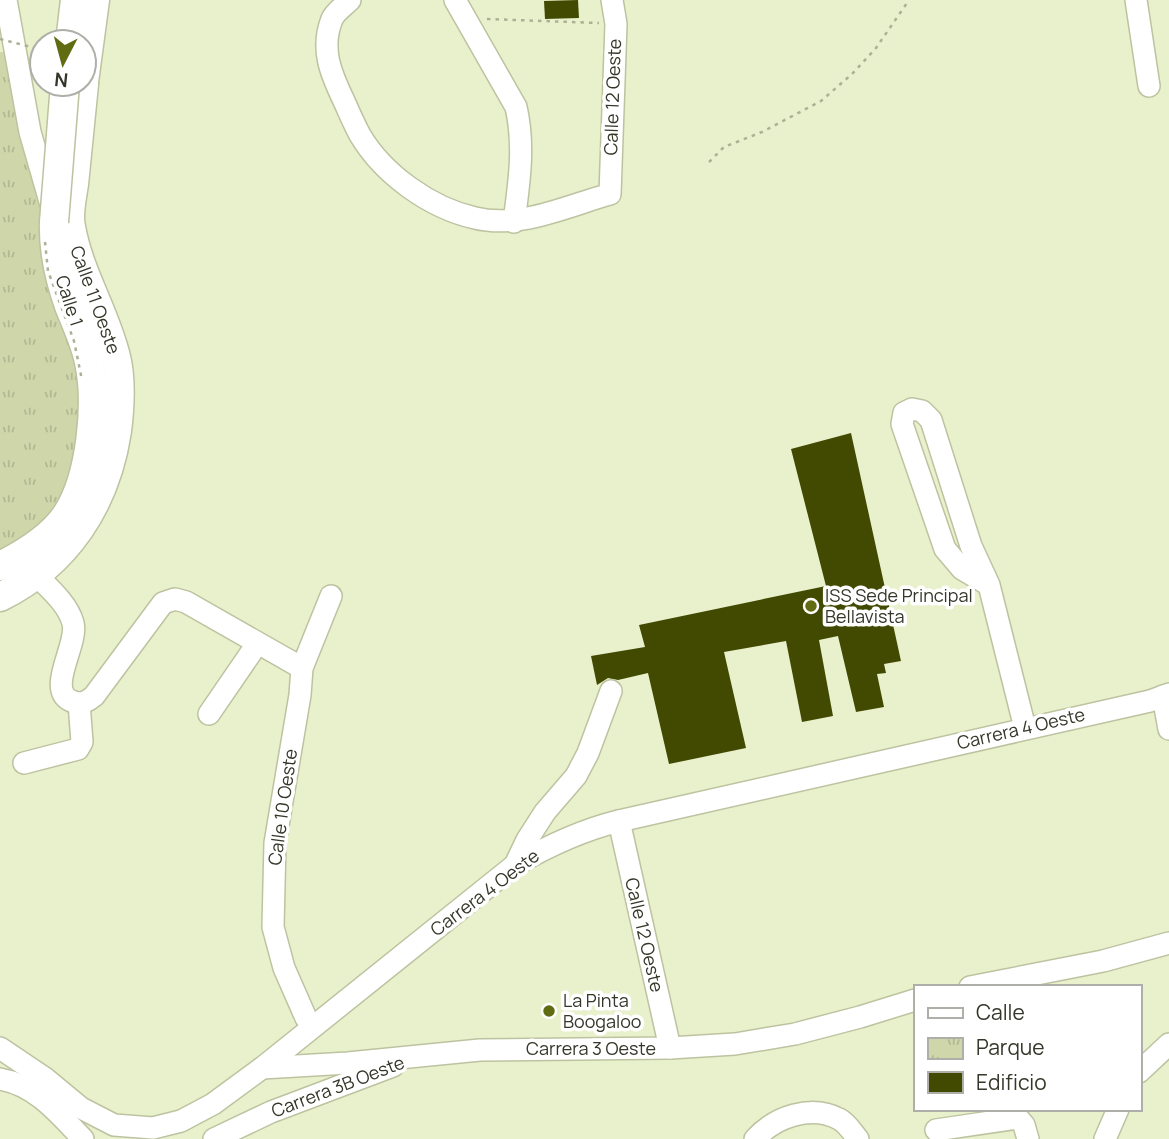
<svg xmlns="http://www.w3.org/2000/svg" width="1169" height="1139" viewBox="0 0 1169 1139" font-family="Manrope,sans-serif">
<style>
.park{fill:url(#park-tufts)}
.building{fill:#424a02}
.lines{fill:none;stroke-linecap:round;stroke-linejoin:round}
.minor-casing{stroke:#bdc3a0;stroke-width:24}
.major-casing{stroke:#bdc3a0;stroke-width:31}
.path{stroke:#acb195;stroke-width:2.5;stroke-dasharray:3.5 5;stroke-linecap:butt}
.minor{stroke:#fff;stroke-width:21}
.major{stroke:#fff;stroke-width:28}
.major-bridge-casing{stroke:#bdc3a0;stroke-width:31;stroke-linecap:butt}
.path-bridge{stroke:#acb195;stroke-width:2.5;stroke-dasharray:3.5 5;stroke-linecap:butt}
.major-bridge{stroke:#fff;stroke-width:28}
.poi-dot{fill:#616b12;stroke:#fff;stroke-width:2.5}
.labels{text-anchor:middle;stroke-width:7;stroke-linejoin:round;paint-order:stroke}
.street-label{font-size:18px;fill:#343729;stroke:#fff}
.poi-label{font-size:18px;fill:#343729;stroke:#fff;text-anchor:start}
</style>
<defs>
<pattern id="park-tufts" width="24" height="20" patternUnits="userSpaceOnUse" patternTransform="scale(1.75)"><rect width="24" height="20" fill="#ced6aa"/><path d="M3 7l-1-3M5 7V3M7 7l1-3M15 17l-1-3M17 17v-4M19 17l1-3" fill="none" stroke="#b2b892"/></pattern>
</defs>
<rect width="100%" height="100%" fill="#e9f0cc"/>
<!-- park -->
<polygon class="park" points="0,52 15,53 82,338 80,482 0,566"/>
<!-- building -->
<g class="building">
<polygon points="578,0 579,18 545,19 544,1"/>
<polygon points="851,433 901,661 884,664 886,673 877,674 884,707 856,712 838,636 819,640 833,716 802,722 786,641 724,652 746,748 669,764 648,673 618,680 608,678 597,685 591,656 645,647 639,625 826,586 791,449"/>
</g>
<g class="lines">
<!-- minor casing -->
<g class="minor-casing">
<g id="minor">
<polyline points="6,0 30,132 51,205"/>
<path d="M350 0C344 6 335 12 332 19 320 49 331 74 344 101 349 112 354 124 360 135 383 174 430 208 475 218 520 229 567 206 610 194L616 24 612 0"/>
<path d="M455 0 516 107C525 146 519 183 514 222"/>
<polyline points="1136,0 1149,86"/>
<path d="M36 575C49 588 68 604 73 623 79 645 43 692 74 702 81 705 88 701 94 696L163 603 175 599 186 602 302 668"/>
<polyline points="989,585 962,569 945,549 902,424 904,413 912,409 922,411 931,420 971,546 989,585 1025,728"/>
<polyline points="1163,696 1169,729"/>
<polyline points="209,714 257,644"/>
<polyline points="24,763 78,749 82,742 79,703"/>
<polyline points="619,821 670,1048"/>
<polyline points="515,865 527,840 545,812 576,776 588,753 611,691"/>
<polyline points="970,987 1103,961 1169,943"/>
<polyline points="306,1018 284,968 273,927 275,843 300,695 302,668 331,596"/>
<path d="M0 1048 46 1079 81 1108 114 1125 153 1128 181 1121 213 1104 262 1068 515 865C548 846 582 830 619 821L1150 701 1169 694"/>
<polyline points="262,1068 348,1063 480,1050 670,1048 735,1044 795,1034 860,1017 915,1000"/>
<polyline points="1139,1072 1169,1044"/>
<path d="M0 1079C36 1085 59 1114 83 1139"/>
<polyline points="936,1130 1018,1118 1024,1125 1028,1139"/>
<polyline points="214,1139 271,1112 393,1066"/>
<path d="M755 1139C775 1117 811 1104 839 1119 847 1123 853 1133 858 1139"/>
<polyline points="1105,1139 1118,1109"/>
</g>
</g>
<!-- major casing -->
<g class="major-casing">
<g id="major">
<polyline points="70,42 75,0"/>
<polyline points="84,82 95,0"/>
<path d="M0 566C24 554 52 537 67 514 91 476 98 404 89 362 85 342 76 324 69 306 59 278 53 251 54 222"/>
<path d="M0 597C67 564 106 504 117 431 120 407 122 381 116 357 105 312 79 273 71 227 68 214 72 198 74 184 77 151 81 117 84 84"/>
</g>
</g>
<!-- path -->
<g class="path">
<polyline points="487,19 599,23"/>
<polyline points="36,59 39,49"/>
<polyline points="709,162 724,147 762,132 821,101 852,74 876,48 909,0"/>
</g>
<!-- minor -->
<use href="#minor" class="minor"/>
<!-- major -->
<use href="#major" class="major"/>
<!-- major-bridge casing -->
<g class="major-bridge-casing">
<polyline id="major-bridge" points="54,222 65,84"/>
</g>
<!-- path-bridge -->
<g class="path-bridge">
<polyline points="0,39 39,49"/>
<polyline points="45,242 48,271 74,341 82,380"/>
</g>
<!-- major-bridge -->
<use href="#major-bridge" class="major-bridge"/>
</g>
<!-- markers -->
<g class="poi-dot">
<circle cx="811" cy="606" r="7"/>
<circle cx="549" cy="1011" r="7"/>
</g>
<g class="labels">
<!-- street labels -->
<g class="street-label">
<text transform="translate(613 97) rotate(-88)" y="6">Calle 12 Oeste</text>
<text transform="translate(95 300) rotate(70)" y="6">Calle 11 Oeste</text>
<text transform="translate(69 301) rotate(72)" y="6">Calle 1</text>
<text transform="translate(1021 729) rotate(-13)" y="6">Carrera 4 Oeste</text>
<text transform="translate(283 807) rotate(-82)" y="6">Calle 10 Oeste</text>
<text transform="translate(485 893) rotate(-37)" y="6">Carrera 4 Oeste</text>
<text transform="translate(644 935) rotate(77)" y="6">Calle 12 Oeste</text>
<text x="591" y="1055">Carrera 3 Oeste</text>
<text transform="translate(338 1087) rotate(-21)" y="6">Carrera 3B Oeste</text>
</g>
<!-- poi labels -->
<g class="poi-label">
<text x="825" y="602">ISS Sede Principal<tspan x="825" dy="21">Bellavista</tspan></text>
<text x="563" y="1007">La Pinta<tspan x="563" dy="21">Boogaloo</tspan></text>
</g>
</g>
<!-- legend -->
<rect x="914" y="985" width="228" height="126" fill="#ffffff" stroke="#aeafa9" stroke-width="2"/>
<rect x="928" y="1008" width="35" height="10" fill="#ffffff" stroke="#aeafa9" stroke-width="2"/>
<text x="976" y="1020" font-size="21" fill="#343729">Calle</text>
<rect x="928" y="1038" width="35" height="21" fill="url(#park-tufts)" stroke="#aeafa9" stroke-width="2"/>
<text x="976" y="1055" font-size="21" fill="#343729">Parque</text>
<rect x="928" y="1072" width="35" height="21" fill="#424a02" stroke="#aeafa9" stroke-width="2"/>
<text x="976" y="1090" font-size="21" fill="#343729">Edificio</text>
<!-- north arrow -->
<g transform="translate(63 63) rotate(186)"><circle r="33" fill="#ffffff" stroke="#aeafa9" stroke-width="2"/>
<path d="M0-5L12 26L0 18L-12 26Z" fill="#616b12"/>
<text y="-10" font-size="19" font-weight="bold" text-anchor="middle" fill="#343729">N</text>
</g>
</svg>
